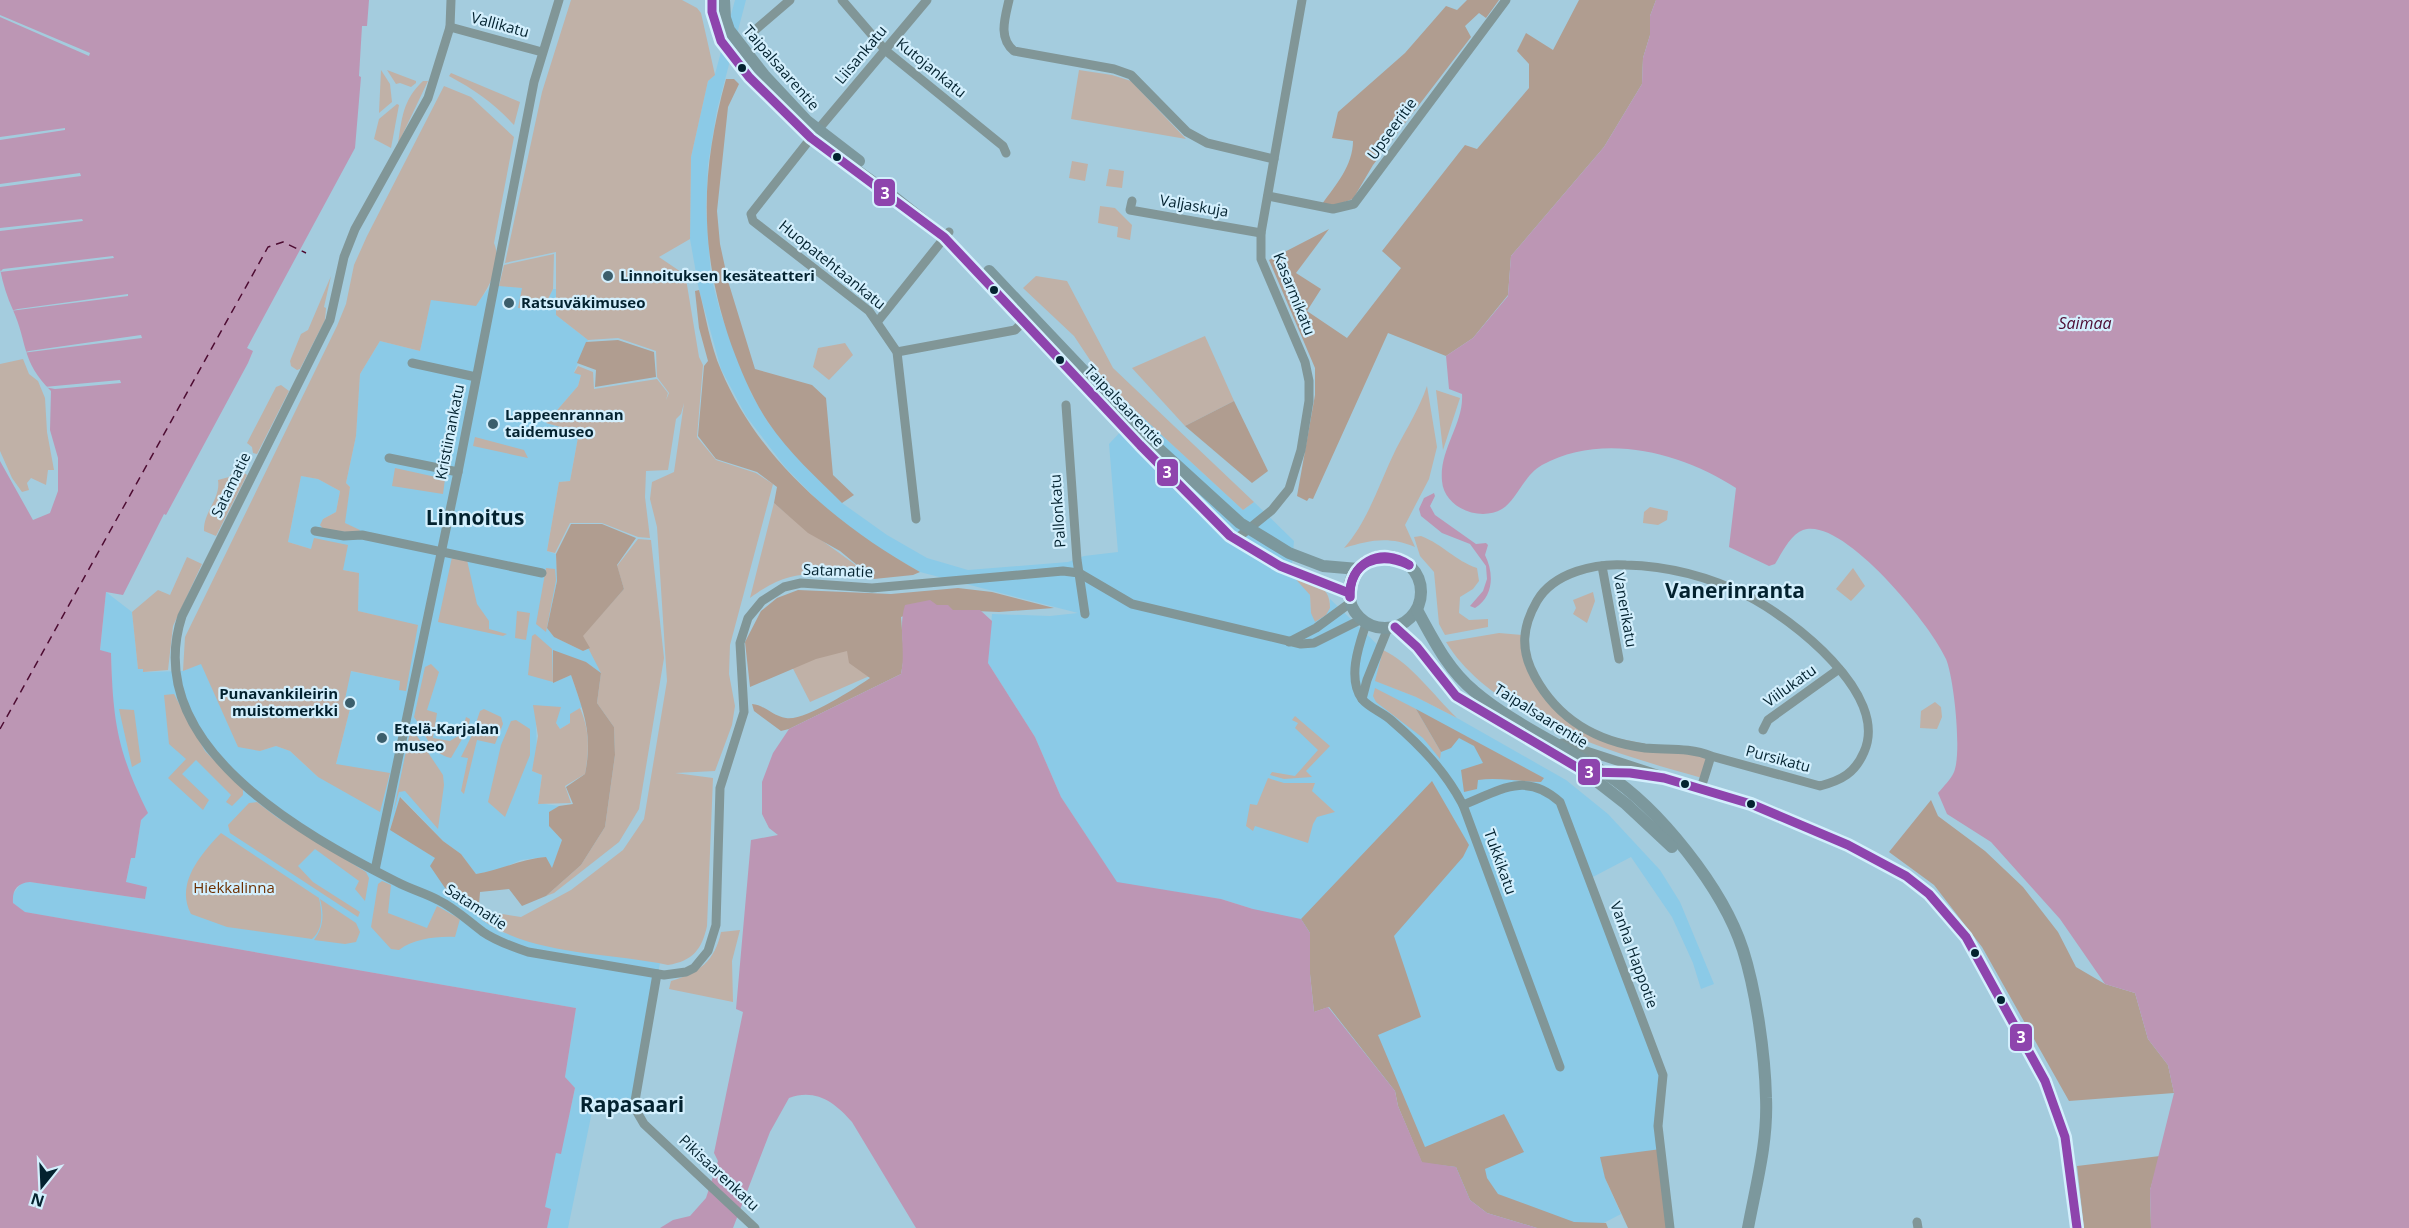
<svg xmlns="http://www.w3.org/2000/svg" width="2409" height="1228" viewBox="0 0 2409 1228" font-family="'Open Sans',sans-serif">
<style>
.built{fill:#8bcae7}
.green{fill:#c0b1a7}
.forest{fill:#b09d90}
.water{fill:#bc96b4}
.pier{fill:#a4ccde}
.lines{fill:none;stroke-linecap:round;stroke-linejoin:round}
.ferry{stroke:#4d0c32;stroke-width:1.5;stroke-dasharray:8 6;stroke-linecap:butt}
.minor{stroke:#819697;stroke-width:9}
.major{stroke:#7c989d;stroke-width:12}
.bus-1-casing{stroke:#d3effd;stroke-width:14}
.bus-1{stroke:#8e44ad;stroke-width:9}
.bus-dot{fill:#03222f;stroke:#d3effd;stroke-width:2}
.poi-dot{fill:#3b5e6c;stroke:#d3effd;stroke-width:2}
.labels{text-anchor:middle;stroke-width:4.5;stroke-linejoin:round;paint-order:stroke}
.street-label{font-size:15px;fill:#03222f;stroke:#d3effd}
.poi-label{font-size:15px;font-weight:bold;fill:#03222f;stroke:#d3effd;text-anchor:start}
.park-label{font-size:15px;fill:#6d2f00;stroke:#d3effd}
.water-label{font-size:16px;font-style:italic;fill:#4d0c32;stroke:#d3effd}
.district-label{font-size:21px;font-weight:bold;fill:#03222f;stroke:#d3effd}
.line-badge{stroke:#d3effd;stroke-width:2}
.badge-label{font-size:16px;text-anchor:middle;font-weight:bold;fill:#fff}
</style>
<rect width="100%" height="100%" fill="#a4ccde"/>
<!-- built -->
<g class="built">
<polygon points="735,0 746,0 717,110 708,165 706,209 711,277 721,314 751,393 769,424 842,503 887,535 927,558 968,570 1068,562 1084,556 1118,552 1109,444 1138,413 1243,510 1254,502 1294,541 1291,577 1299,581 1310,595 1311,613 1330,608 1330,599 1383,650 1376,681 1416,697 1457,718 1566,780 1608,814 1660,870 1680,902 1714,984 1701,989 1693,963 1672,917 1631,857 1589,879 1663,1075 1661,1149 1605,1178 1621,1214 1594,1228 1537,1228 1487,1213 1422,1163 1395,1091 1329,1007 1310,974 1253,909 1221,899 1117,883 1080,826 1061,797 1035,737 988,663 992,614 1050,616 1078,613 920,572 878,548 827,510 785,467 746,416 721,369 699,290 690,239 691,157 708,81 715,74"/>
<polygon points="491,285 523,288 545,305 553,289 556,289 556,315 588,340 574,372 581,375 578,386 546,423 579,432 570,481 559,482 547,551 556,554 557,581 547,628 554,637 583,651 590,648 601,673 586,662 553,683 571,675 582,707 571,714 570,723 560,729 556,723 536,725 537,750 532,771 542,775 538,803 559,806 549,813 549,826 562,840 552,869 545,857 521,860 498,870 476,874 461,854 443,841 401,797 390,829 435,858 445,888 499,932 660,963 636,1090 637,1112 594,1102 568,1228 547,1228 551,1209 544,1208 556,1152 560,1153 575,1089 565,1077 576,1008 24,912 13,903 13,894 22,882 30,882 145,899 126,883 131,858 135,858 141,820 122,757 113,712 111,653 100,651 106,592 132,612 138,669 143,669 144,672 183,671 201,663 238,746 260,751 276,746 290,751 318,777 336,764 352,701 345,699 350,671 401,681 418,626 358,611 359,573 343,570 311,549 288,542 301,476 318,479 340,491 336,512 323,519 359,530 344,523 350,487 346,483 356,436 360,374 380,341 420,351 431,299 476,305"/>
</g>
<!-- green -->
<g class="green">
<path d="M571 0H682L697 8 701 13 715 75 708 81 691 157 690 239 659 257 684 274 686 279 699 357 703 365 697 437 716 460 756 473 773 484 730 645 729 674 735 706 732 725 715 771 675 773 713 778 707 926C702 949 693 961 668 965 608 952 534 956 482 920L490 912 521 917 571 890 623 850 644 819 667 681 657 527 650 499 652 482 674 472 684 403 681 414 676 419 668 470 646 471 645 497 650 538 638 537 602 523H570L555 553 547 551 559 482 570 481 579 432 546 423 578 386 581 375 574 373 578 366 593 372 594 389 657 379 668 393 666 400 669 393 657 377 656 351 618 338 588 340 556 315V252L505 263 542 92Z"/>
<polygon points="381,70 390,84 392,102 379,113"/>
<polygon points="387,70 416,81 416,83 411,87 400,83 396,84"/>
<polygon points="1079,70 1112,75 1131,81 1186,139 1071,119"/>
<path d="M451 73 520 102 514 125C495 104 475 90 449 76Z"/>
<path d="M423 81H428L398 144C402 117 403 100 423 81Z"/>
<path d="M444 86 471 97 514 137 494 243C503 265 489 287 476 306L431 300 420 351 380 341 360 374 356 436 346 483 350 487 345 523 360 530 358 533 324 530 320 525 323 519 336 512 340 491 318 479 301 476 288 542 311 549 314 538 348 545 343 570 359 573 358 611 418 625 406 691 399 690 400 681 351 671 345 699 352 701 336 764 390 773 380 812 318 777 290 751 276 746 260 751 238 747 201 664 183 671 185 637 337 326 346 304 354 265 367 236Z"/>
<polygon points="397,104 399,105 391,148 374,139 379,119"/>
<polygon points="1072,161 1088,164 1085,181 1069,178"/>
<polygon points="1109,169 1124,171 1122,188 1106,186"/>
<polygon points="1100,206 1115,208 1132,225 1130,240 1117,237 1118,227 1098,223"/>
<polygon points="554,254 553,289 545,305 530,309 518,308 522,288 499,286 504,265"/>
<polygon points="331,276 324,307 326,308 325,320 300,369 297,370 291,366 290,361 301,334 308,330"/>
<polygon points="1036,276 1067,281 1113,368 1254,502 1243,510 1138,413 1100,375 1074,336 1023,288"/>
<polygon points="1205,336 1234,401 1185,426 1132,368"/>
<polygon points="845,343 853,355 829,380 813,367 818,348"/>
<polygon points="23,359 29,374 38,381 45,398 47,432 54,470 48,470 46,485 31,478 27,483 29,490 22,492 12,478 0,451 0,364"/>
<polygon points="281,385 289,391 257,454 253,453 252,447 247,443 276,387"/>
<path d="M1427 386 1437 447 1429 479 1405 525 1415 547C1389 536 1370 540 1344 548 1369 520 1379 483 1396 449 1407 428 1419 409 1427 386Z"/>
<polygon points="1436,390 1460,398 1443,450"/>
<polygon points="475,437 524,450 528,458 473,446"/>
<path d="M237 467 247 475 216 536 204 531C203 512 221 499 218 480L229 477Z"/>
<polygon points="395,468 445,479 443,494 392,486"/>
<path d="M774 503C806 531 841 553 874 579 821 575 795 564 750 598Z"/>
<polygon points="1650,507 1668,511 1667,520 1658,525 1643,523 1644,512"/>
<path d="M1421 536C1444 545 1454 560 1477 568L1479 581 1473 589 1460 597 1459 613 1469 620 1488 619V627L1445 635 1439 624 1434 572 1420 556 1414 537Z"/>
<polygon points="638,539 651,540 664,658 639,809 619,842 554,893 546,896 581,865 605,827 615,755 614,727 597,703 601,673 582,636 624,589 617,566"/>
<polygon points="187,557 202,564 173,626 168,670 143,672 143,669 138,669 132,612 158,590 170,595"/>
<polygon points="452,557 467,560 477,604 489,621 489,629 507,634 503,636 438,622"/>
<polygon points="546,568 555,569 556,580 546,632 536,624"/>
<polygon points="1853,568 1865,586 1851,601 1836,589"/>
<path d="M1291 574C1309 581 1331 584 1330 608L1326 615 1315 622 1311 613 1310 595Z"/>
<polygon points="1593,592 1595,601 1587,623 1573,614 1576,608 1573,600"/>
<polygon points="517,611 530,613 526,640 515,638"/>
<polygon points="858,620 881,671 810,702 784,651"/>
<path d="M1499 633 1522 635 1529 671 1582 731 1710 757 1702 778C1620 755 1493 719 1446 642Z"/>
<polygon points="535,634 552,649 553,682 528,675 532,636"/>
<path d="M1383 650C1411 663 1434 696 1457 718L1416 697 1375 681Z"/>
<path d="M431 664 439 672 427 710 437 713 433 738 450 741 458 736 461 724H464L466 717 470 719 468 729 451 758C429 753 426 733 414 717L425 667Z"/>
<polygon points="1375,688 1416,709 1441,752 1440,759 1423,738 1376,702 1373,696"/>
<polygon points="174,694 205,751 243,789 243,795 232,806 226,802 231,795 196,760 182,774 209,800 203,810 168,778 186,759 169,744 164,695"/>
<polygon points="1935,702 1941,707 1942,717 1937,729 1920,728 1921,711"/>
<path d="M533 705 561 707 556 723 560 729 570 723V714L580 708C590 731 589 750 585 774L565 786 571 803 538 804 542 775 532 771 538 736Z"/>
<polygon points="119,709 134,710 141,762 132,767"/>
<polygon points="484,709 501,717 503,724 495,744 477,740 464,794 461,791 468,758 461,757 472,735 480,711"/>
<polygon points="1295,716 1330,746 1306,771 1312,777 1284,779 1270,775 1272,772 1295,776 1318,750 1295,728 1298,723 1292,720"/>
<polygon points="516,720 530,729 530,755 505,817 488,802 501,745 511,721"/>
<polygon points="411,727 443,775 444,785 438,829 405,791 399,792 393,814"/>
<polygon points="1268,778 1284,783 1315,783 1312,791 1335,812 1317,817 1313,824 1308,843 1255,826 1253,831 1246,826 1250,804 1257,805"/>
<polygon points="257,802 278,818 366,872 369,878 365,901 355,889 359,881 315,849 298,866 313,882 360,912 358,917 230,833 228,825 249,803"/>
<path d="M221 833 319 898C322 913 324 928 312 939L227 927 191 914C175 884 200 855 221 833Z"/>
<path d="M382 881 391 885 388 913 427 928 437 906 460 919 455 937C437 936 413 939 399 950L391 949 371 927 378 884Z"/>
<path d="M320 899 356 923 360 932 356 942 345 944 314 940C324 927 324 914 320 899Z"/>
<path d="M740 930 732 961 733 1002 669 989 671 981C699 973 715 961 721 932Z"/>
</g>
<!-- forest -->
<g class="forest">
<path d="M1467 0H1499L1486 18 1479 13 1465 26 1471 37 1373 165 1353 199 1336 205 1322 204C1336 185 1353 165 1353 141L1332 138 1338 112 1405 53 1446 6 1457 10Z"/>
<polygon points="1579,0 1656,0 1650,16 1650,35 1643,58 1642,84 1604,147 1511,256 1508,295 1473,338 1446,356 1388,333 1313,499 1309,498 1307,501 1297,496 1315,395 1315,368 1269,260 1329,229 1296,273 1321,289 1307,311 1347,338 1401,268 1382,251 1465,145 1477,149 1529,88 1529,64 1517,51 1526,33 1553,50"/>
<path d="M726 79H734L739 84 728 107 717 211 720 244 728 281 755 369 812 385 826 398 833 475 854 495 842 503C817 478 788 452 768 422 752 398 741 371 731 344 699 251 700 173 726 79Z"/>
<path d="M699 290C706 316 710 345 721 370 758 459 838 526 920 572L913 575 874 579 840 551 808 533 774 503 777 487 757 472 716 459 698 436 704 366 708 361 699 328 695 291Z"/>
<polygon points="618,340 654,352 656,377 595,387 596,370 577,363 586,342"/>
<polygon points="1234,401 1268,471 1252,483 1185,426"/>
<polygon points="571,524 602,524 636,538 617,565 624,589 583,636 590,648 583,651 554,637 547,628 557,581 556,554"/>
<path d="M958 588 992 592 1054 608 999 612 952 610 947 605H937L901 617 904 657 901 674 789 729 781 731 754 711 752 704C765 705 772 716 786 718 803 722 854 689 870 678L849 663 847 651 816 659 750 687 745 642 761 611 777 598 798 590 891 594Z"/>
<path d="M553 650 586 662 601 673 597 703 614 727 615 755 605 827 581 865 546 896 522 906 509 889 480 892 479 905 472 909 445 888 430 866 435 858 390 830 400 797 443 841 461 854 476 874C501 870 521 859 546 857L552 868 562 840 549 826V812L559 806 573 804 566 787 585 774C593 734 584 713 571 675L553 683Z"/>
<path d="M1416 709 1544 778 1541 782C1519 782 1499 777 1478 780L1477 789 1464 792 1461 770 1483 763 1474 746 1459 738 1451 748 1441 752Z"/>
<polygon points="1432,781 1469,845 1463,857 1394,936 1421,1017 1378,1035 1425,1147 1504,1114 1524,1152 1485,1169 1487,1178 1498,1194 1574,1222 1606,1223 1608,1228 1537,1228 1487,1213 1470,1200 1456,1167 1422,1163 1398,1106 1395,1091 1329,1007 1314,1012 1310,974 1310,933 1301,919"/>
<polygon points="1931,800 1938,816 1985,851 2023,887 2058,932 2076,967 2105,984 2135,993 2148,1039 2168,1065 2174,1093 2069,1101 1982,947 1934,885 1889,852"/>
<polygon points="1661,1149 1670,1228 1628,1228 1605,1178 1600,1157"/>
<polygon points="2160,1156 2150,1190 2151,1228 2084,1228 2077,1166"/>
</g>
<!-- water -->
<g class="water">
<path d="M0 0H369L367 26H362L359 76 361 77 355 148 247 348 253 351 248 363 166 515 164 514 123 595 106 592 100 650 111 653C113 721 117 751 148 813L141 820 135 858H131L126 882 147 887 145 899 30 882C17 883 12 890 13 903L25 912 576 1008 565 1077 575 1088 561 1154 556 1153 545 1207 551 1209 547 1228H0V461L33 520 50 513 58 491V458L50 430 51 391C21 361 28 344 13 310 7 297 3 284 0 269Z"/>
<path d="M1656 0H2409V1228H2151L2150 1190 2174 1093 2168 1065 2148 1039 2135 993 2105 984 2060 919 1991 842 1947 814 1938 793C1943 787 1951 779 1954 772 1962 753 1954 678 1946 659 1933 627 1842 515 1803 530 1790 535 1782 553 1775 564L1769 566 1729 547 1736 488C1681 452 1602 432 1542 465 1524 475 1516 501 1502 509 1480 522 1444 508 1442 481 1439 449 1464 424 1462 394L1449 389 1446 356 1473 338 1508 296 1511 256 1604 147 1642 84 1643 58 1650 35V16Z"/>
<path d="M1434 493 1435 496 1430 506 1435 515 1476 544 1486 543 1488 545 1485 555C1494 573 1494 596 1475 608L1470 606 1483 591 1487 579 1486 566 1470 544 1442 533 1421 516 1419 509 1424 498Z"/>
<path d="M930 600 937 605H948L953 610H980L992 621 988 663 1035 737 1061 797 1117 882 1221 899 1253 909 1301 919 1310 933V974L1314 1012 1328 1007 1395 1091 1398 1106 1422 1162 1456 1167 1470 1200 1487 1213 1537 1228H916L852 1122C835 1102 815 1088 789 1098L770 1132 733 1228H660L673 1220 690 1216 706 1198 718 1161 714 1153 743 1012 736 1009 751 840 778 835 769 828 762 814V782L773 753 789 729 901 674C906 651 898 627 905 605Z"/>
</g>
<!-- pier -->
<g class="pier">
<polygon points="0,15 90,53 89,56 0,17"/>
<polygon points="65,128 65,130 0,140 0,137"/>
<polygon points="80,173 81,176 0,187 0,184"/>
<polygon points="82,219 83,221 0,231 0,228"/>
<polygon points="113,256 114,258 0,272 3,269"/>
<polygon points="128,294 128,296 10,311 18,309"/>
<polygon points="141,335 142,338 22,353 29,351"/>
<polygon points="120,380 121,383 55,389 44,387"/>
</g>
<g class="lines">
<!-- ferry -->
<polyline class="ferry" points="0,729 268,247 283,242 306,253"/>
<!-- minor -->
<g class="minor">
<path d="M451 0 450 27 428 98 355 229 344 257 330 320 182 616C140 745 302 834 397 882 410 889 425 893 438 900 455 908 468 921 483 932 496 941 513 947 528 952L664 975 686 972 694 968 708 951 716 925 720 788 744 712 740 643 748 618 762 601 784 587 801 583 872 588 1063 571 1079 573 1132 604 1301 644 1314 643 1362 619"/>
<polyline points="842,0 885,50 1003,146 1006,153"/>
<path d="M1009 0C1005 18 998 38 1014 51L1114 69 1131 75 1187 132 1207 143 1274 159"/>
<polyline points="450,27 542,52"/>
<polyline points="754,31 790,0"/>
<polyline points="1268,196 1333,209 1354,204 1506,0"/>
<polyline points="1132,201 1130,210 1261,233"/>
<polyline points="878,321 949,232"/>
<polyline points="897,352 1015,330 1026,319"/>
<polyline points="412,363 476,377"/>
<polyline points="1066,405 1077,560 1085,614"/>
<polyline points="389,458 458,472"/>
<polyline points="916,519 897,352 869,311 753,221 751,214 811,138 927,0"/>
<polyline points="315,531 344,536 362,535 542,573"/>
<polyline points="1235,540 1272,510 1289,489 1301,450 1309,401 1309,381 1305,362 1261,259 1261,233 1302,0"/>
<polyline points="1602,566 1619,659"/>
<path d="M1366 624C1359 645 1347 678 1362 699 1369 708 1384 713 1392 721 1421 746 1445 771 1463 805L1560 1067"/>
<polyline points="1289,642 1316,628 1350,603"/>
<polyline points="1362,699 1367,680 1388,628"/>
<polyline points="1763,730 1768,720 1839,669"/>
<polyline points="1562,743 1776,813 1880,861 1906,876 1929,894 1966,937 2045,1081 2065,1137 2077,1228"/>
<polyline points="1605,774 1642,775"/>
<path d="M1701 788 1711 756 1820 786C1842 780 1855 773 1864 752 1890 694 1792 619 1748 596 1710 577 1668 566 1626 565 1596 563 1554 572 1537 601 1522 627 1520 650 1535 677 1558 719 1597 742 1645 748 1668 750 1689 747 1711 756"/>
<path d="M1463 805C1500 790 1526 771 1560 802L1663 1075 1658 1126 1670 1228"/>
<polyline points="375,870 458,472 534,82 559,0"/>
<polyline points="657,974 635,1101 637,1112 644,1124 755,1228"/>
<polyline points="1917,1222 1918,1228"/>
</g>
<!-- major -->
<g class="major">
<polyline points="712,0 712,12 721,41 749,77 811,138 895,198 944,237 1140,445 1230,536 1280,566 1349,593"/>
<polyline points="724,0 725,18 729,30 764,75 807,121 859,161"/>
<polyline points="989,271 1149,440 1240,523 1289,553 1323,566 1358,569"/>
<circle cx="1385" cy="592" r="36"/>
<path d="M1417 610C1433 639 1448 670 1474 691 1513 724 1562 745 1605 773 1659 808 1723 888 1743 950 1756 991 1765 1054 1766 1098 1768 1142 1756 1185 1748 1228"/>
<polyline points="1395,627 1417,647 1456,696 1585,772 1626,804 1672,847"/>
</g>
<!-- bus-1 casing -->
<g class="bus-1-casing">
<g id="bus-1">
<polyline points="712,0 712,12 721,41 749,77 811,138 944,237 1140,445 1230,536 1280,566 1349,593"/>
<path d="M1350 597C1348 564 1381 545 1409 565"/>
<path d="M1350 597C1349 561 1379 551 1409 565"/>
<polyline points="1395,627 1417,647 1456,696 1585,772 1630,773 1664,778 1751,804 1848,845 1906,876 1929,894 1966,937 2045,1081 2065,1137 2077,1228"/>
</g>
</g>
<!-- bus-1 -->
<use href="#bus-1" class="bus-1"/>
</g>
<!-- markers -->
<g class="bus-dot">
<circle cx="742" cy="68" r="5"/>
<circle cx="837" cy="157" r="5"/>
<circle cx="994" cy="290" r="5"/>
<circle cx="1060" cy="360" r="5"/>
<circle cx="1685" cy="784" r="5"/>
<circle cx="1751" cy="804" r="5"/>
<circle cx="1975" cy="953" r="5"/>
<circle cx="2001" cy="1000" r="5"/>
</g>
<g class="poi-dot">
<circle cx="608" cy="276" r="6"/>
<circle cx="509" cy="303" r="6"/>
<circle cx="493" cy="424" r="6"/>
<circle cx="350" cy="703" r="6"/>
<circle cx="382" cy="738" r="6"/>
</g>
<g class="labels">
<!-- street labels -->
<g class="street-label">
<text transform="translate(500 25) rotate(15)" y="5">Vallikatu</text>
<text transform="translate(861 55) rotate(-50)" y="5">Liisankatu</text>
<text transform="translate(781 68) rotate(49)" y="5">Taipalsaarentie</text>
<text transform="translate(931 68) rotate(39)" y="5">Kutojankatu</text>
<text transform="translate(1392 129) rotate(-54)" y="5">Upseeritie</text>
<text transform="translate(1194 206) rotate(10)" y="5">Valjaskuja</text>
<text transform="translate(832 265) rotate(39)" y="5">Huopatehtaankatu</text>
<text transform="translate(1294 294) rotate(68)" y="5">Kasarmikatu</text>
<text transform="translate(1124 406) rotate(46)" y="5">Taipalsaarentie</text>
<text transform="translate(450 432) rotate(-79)" y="5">Kristiinankatu</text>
<text transform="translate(231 485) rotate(-64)" y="5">Satamatie</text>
<text transform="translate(1058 511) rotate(-94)" y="5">Pallonkatu</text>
<text transform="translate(838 571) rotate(2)" y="5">Satamatie</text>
<text transform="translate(1625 610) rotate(80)" y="5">Vanerikatu</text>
<text transform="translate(1790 686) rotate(-36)" y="5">Viilukatu</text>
<text transform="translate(1541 716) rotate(32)" y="5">Taipalsaarentie</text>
<text transform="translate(1778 759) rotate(15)" y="5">Pursikatu</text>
<text transform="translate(1500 862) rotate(70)" y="5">Tukkikatu</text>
<text transform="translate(476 907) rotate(33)" y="5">Satamatie</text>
<text transform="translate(1634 955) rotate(70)" y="5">Vanha Happotie</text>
<text transform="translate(719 1173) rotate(43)" y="5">Pikisaarenkatu</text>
</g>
<!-- poi labels -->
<g class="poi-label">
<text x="620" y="281">Linnoituksen kesäteatteri</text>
<text x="521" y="308">Ratsuväkimuseo</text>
<text x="505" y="420">Lappeenrannan<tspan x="505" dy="17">taidemuseo</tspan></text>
<text x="338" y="699" text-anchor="end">Punavankileirin<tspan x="338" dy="17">muistomerkki</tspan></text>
<text x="394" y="734">Etelä-Karjalan<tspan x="394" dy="17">museo</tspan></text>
</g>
<!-- park labels -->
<g class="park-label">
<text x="234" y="893">Hiekkalinna</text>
</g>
<!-- water labels -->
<g class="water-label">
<text x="2085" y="329">Saimaa</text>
</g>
<!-- district labels -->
<g class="district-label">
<text x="475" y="525">Linnoitus</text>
<text x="1735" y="598">Vanerinranta</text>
<text x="632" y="1112">Rapasaari</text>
</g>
</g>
<g class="line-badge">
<rect x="873" y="178" width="23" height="29" rx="6" fill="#8e44ad"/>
<rect x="1156" y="458" width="23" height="29" rx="6" fill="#8e44ad"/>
<rect x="1577" y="758" width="24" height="28" rx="6" fill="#8e44ad"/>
<rect x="2009" y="1023" width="24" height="29" rx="6" fill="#8e44ad"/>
</g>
<g class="badge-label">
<text x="885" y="199">3</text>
<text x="1167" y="478">3</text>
<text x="1589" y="778">3</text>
<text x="2021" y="1043">3</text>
</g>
<!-- north arrow -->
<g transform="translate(42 1186) rotate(198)" stroke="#d3effd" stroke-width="4.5" paint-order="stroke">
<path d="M0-4.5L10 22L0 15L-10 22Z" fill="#03222f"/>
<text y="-9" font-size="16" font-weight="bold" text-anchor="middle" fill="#03222f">N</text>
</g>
</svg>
